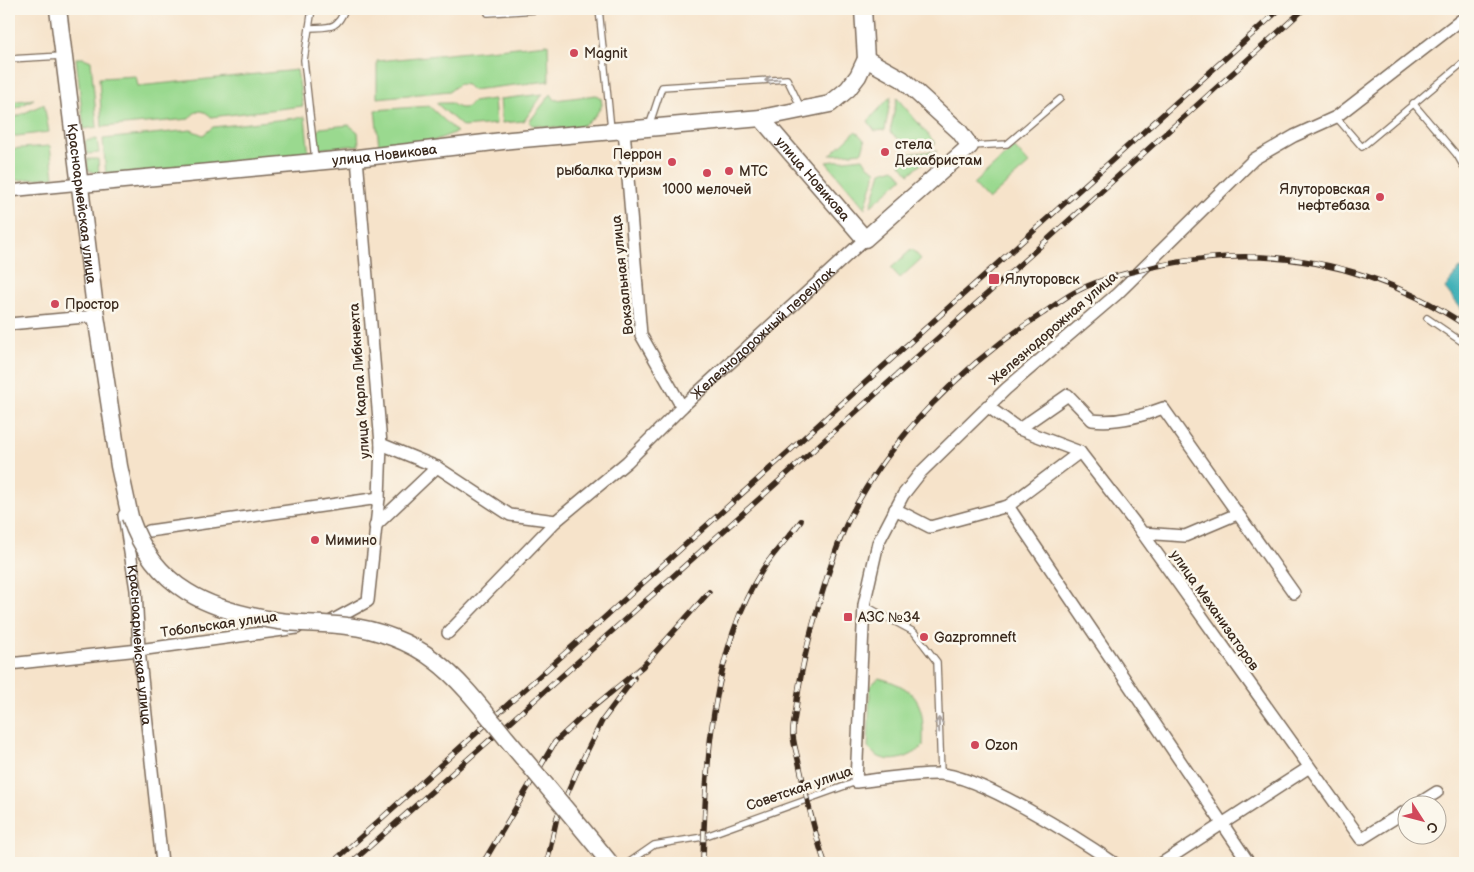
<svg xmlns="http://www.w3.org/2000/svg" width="1474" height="872" viewBox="0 0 1474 872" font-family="'Balsamiq Sans',sans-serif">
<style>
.green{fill:#9ad98f;stroke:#6a8256}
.water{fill:#3fb0b7;stroke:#3d6d6a}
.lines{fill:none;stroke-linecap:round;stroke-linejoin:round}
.lane-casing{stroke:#7c6b5a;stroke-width:8}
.street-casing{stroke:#7c6b5a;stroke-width:14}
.secondary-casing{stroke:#7c6b5a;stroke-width:19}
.lane{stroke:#fff;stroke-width:5.5}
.street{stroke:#fff;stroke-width:11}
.secondary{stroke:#fff;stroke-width:16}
.rail-casing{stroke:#3b2a1e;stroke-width:5.5}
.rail{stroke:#fbf7ec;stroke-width:4;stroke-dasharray:11;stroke-linecap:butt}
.secondary-bridge-casing{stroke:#7c6b5a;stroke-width:19;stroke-linecap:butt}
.secondary-bridge{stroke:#fff;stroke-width:16}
.oneway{stroke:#a79f9a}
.poi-dot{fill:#d1495b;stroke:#fbf7ec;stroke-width:2}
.labels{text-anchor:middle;stroke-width:5;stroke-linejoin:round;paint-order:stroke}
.poi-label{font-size:14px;fill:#3b2a1e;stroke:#fbf7ec;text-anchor:start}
.street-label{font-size:14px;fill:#3b2a1e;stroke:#fbf7ec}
</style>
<rect width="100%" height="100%" fill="#fbf7ec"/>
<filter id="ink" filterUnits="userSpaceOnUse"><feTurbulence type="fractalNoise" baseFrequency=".02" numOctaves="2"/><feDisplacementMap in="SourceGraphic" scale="10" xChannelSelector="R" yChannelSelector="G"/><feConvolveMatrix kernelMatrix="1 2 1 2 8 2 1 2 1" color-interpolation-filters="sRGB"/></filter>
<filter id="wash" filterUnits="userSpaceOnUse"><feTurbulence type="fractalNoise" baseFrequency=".0096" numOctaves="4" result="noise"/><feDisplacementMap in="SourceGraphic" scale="20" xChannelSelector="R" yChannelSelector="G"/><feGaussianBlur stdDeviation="1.12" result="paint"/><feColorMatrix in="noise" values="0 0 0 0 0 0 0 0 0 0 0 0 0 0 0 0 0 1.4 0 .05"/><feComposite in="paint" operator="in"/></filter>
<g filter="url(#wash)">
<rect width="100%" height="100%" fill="#f6e3ca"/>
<!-- green -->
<g class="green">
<polygon points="548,44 549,81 472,90 467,85 459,84 450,91 377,98 377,61"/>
<polygon points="76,58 84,58 91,61 97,127 84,129"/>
<path d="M297 70 303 106 211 117C203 108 195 110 189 119L102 127 99 78 136 76 138 86Z"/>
<polygon points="543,94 524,121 502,123 500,99"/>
<path d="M551 94 555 100 596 95 601 98 602 105C585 137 562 128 532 125L529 122Z"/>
<polygon points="891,96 885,130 875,131 868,121"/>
<polygon points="897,98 936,144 903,147 899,139 890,132"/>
<polygon points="34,99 9,112 9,102"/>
<path d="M494 99 496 124 463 127 436 103H451C458 108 460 109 468 107L472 102Z"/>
<polygon points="44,104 49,132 9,137 9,120"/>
<polygon points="429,106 457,132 428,143 379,146 375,110"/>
<polygon points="305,117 309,156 106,175 103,139 191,130 203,135 213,127"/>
<polygon points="349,125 358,132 359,145 318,149 315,136 320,128"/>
<polygon points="856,131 865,141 862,152 830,155"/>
<polygon points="97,139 99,153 87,154 85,141"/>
<polygon points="50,146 54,177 9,181 9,149"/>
<polygon points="1014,147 1029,164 988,200 973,184"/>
<polygon points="937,151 909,174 900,163 903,154"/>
<polygon points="863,158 868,166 876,171 865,208 826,162"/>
<polygon points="87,159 98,159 99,175 88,170"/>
<polygon points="894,168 903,178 871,206 881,172"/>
<polygon points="912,249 921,259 900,278 891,268"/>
<path d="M879 678C922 689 924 708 923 746 908 761 881 767 868 747L870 690 871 685Z"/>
</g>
<!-- water -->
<polygon class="water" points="1460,268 1465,270 1465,314 1445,288"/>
</g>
<g filter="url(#ink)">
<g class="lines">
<!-- lane casing -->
<g class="lane-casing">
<g id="lane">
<polyline points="312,9 304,60 315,160"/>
<polyline points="599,9 611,129"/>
<polyline points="488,13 552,9"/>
<path d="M309 28C330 27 337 30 345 9"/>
<polyline points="9,59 62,56"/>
<polyline points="1413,103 1457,155 1465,153"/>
<polyline points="1336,117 1362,147 1465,61"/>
<polyline points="649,126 662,87 787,79 801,108"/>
<polyline points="972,146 1007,144 1060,99"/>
<polyline points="1457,155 1465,169"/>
<polyline points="1427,318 1465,344"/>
<polyline points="864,605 914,632 937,662 941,773"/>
<polyline points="628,863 654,845 703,837 856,782"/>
</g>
</g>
<!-- street casing -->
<g class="street-casing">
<g id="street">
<polyline points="624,130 641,335 682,407"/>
<polyline points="9,191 81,184"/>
<polyline points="9,324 96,316"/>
<polyline points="987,406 1019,429 1080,452 1138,527 1361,839 1406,811"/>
<path d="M1019 429 1068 395 1092 420C1117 423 1140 417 1163 408L1294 593"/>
<path id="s1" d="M381 444 437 467 510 515 556 521 627 462 682 407 865 239"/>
<polyline points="1008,506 1080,452"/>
<polyline points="895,509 930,527 1008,506 1249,863"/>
<path id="s2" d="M124 515 136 590 139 650 162 863"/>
<polyline points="375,526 437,467"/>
<polyline points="149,531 379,498"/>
<polyline points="1142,533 1185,536 1237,514"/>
<polyline points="328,623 368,601 379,498 381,444 357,158"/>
<polyline points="448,633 556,521"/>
<polyline points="9,664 139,650 297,628"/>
<polyline points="1418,804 1437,792"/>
<path d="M1114 863C1081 840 977 774 939 774 912 774 883 779 856 782L864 605 878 543 903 495 921 472 1006 389 1117 294 1254 159 1294 136 1336 117 1465 17"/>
<polyline points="1162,863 1308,768"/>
</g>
</g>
<!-- secondary casing -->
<g class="secondary-casing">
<g id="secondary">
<path id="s3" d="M58 9 96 316 119 466 130 517"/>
<path id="s4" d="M761 118 865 239 970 146 959 131 902 79 866 59"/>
<path id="s5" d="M81 184 357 158 511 140 761 118 830 104 848 89 858 76 866 59 863 9"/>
</g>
</g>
<!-- lane -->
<use href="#lane" class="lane"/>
<!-- street -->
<use href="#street" class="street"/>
<!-- secondary -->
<use href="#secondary" class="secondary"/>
<!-- rail casing -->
<g class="rail-casing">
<g id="rail">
<polyline points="332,863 1280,9"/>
<polyline points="351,863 581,659 1304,9"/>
<polyline points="483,863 555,742 587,712 643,666 709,592"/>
<polyline points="547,863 557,817 578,769 602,721 634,678"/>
<path d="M703 863C705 769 711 650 763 569 774 552 789 537 801 521"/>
<path d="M825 863C814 832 807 800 800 768 798 758 794 746 793 736 792 727 795 717 796 709 800 670 810 633 821 597 829 571 837 543 849 519 889 438 966 362 1042 314 1054 306 1066 296 1079 290 1103 278 1131 272 1157 266 1268 243 1370 262 1465 325"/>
</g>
</g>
<!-- rail -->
<use href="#rail" class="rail"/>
<!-- secondary-bridge casing -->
<g class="secondary-bridge-casing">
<path id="secondary-bridge" d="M130 517C154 588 209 611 279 621 301 624 324 623 347 626 376 629 411 642 434 660 462 681 484 711 506 738 541 779 576 821 610 863"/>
</g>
<!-- secondary-bridge -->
<use href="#secondary-bridge" class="secondary-bridge"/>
</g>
<!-- one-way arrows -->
<defs><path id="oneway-shaft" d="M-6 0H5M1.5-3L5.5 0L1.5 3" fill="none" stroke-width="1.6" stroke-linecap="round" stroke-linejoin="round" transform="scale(1.25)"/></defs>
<g class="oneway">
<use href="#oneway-shaft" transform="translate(772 80) rotate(176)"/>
<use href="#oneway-shaft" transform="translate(939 725) rotate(-92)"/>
</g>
</g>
<!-- markers -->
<g class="poi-dot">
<circle cx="574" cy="53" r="5"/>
<circle cx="885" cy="152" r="5"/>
<circle cx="672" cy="162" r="5"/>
<circle cx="729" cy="171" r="5"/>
<circle cx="707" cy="173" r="5"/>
<circle cx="1380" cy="197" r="5"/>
<rect x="988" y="273" width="12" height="12" rx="2.5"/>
<circle cx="55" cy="304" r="5"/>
<circle cx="315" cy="540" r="5"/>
<rect x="843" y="612" width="10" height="10" rx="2.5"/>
<circle cx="924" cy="637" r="5"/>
<circle cx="975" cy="745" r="5"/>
</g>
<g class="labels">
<!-- poi labels -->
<g class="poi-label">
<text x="584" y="58">Magnit</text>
<text x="895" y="149">стела<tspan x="895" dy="16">Декабристам</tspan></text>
<text x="662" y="159" text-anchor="end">Перрон<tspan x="662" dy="16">рыбалка туризм</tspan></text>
<text x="739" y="176">МТС</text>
<text x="707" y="194" text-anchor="middle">1000 мелочей</text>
<text x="1370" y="194" text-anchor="end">Ялуторовская<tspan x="1370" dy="16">нефтебаза</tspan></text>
<text x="1005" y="284">Ялуторовск</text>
<text x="65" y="309">Простор</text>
<text x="325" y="545">Мимино</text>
<text x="858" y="622">АЗС №34</text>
<text x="934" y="642">Gazpromneft</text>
<text x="985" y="750">Ozon</text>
</g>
<!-- street labels -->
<g class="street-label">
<text dy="5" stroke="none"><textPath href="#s5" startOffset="305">улица Новикова</textPath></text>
<text dy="5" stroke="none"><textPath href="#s4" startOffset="80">улица Новикова</textPath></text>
<text dy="5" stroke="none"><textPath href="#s3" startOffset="196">Красноармейская улица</textPath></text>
<text transform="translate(622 275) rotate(-96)" y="5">Вокзальная улица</text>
<text transform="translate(1053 328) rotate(-41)" y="5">Железнодорожная улица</text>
<text dy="5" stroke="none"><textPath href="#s1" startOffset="474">Железнодорожный переулок</textPath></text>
<text transform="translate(359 381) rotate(-94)" y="5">улица Карла Либкнехта</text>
<text transform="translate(1215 610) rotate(55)" y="5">улица Механизаторов</text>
<text transform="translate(219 624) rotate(-8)" y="5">Тобольская улица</text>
<text dy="5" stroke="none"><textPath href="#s2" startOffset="131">Красноармейская улица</textPath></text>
<text transform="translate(799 788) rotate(-19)" y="5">Советская улица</text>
</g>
</g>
<!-- margin -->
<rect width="1474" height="872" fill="none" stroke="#fbf7ec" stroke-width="30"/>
<!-- north arrow -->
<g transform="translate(1422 820) rotate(126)"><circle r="24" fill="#fbf7ec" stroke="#aea59a"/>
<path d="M0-4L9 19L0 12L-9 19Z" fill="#d1495b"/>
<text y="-8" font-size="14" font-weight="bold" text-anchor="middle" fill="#3b2a1e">С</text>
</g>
</svg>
